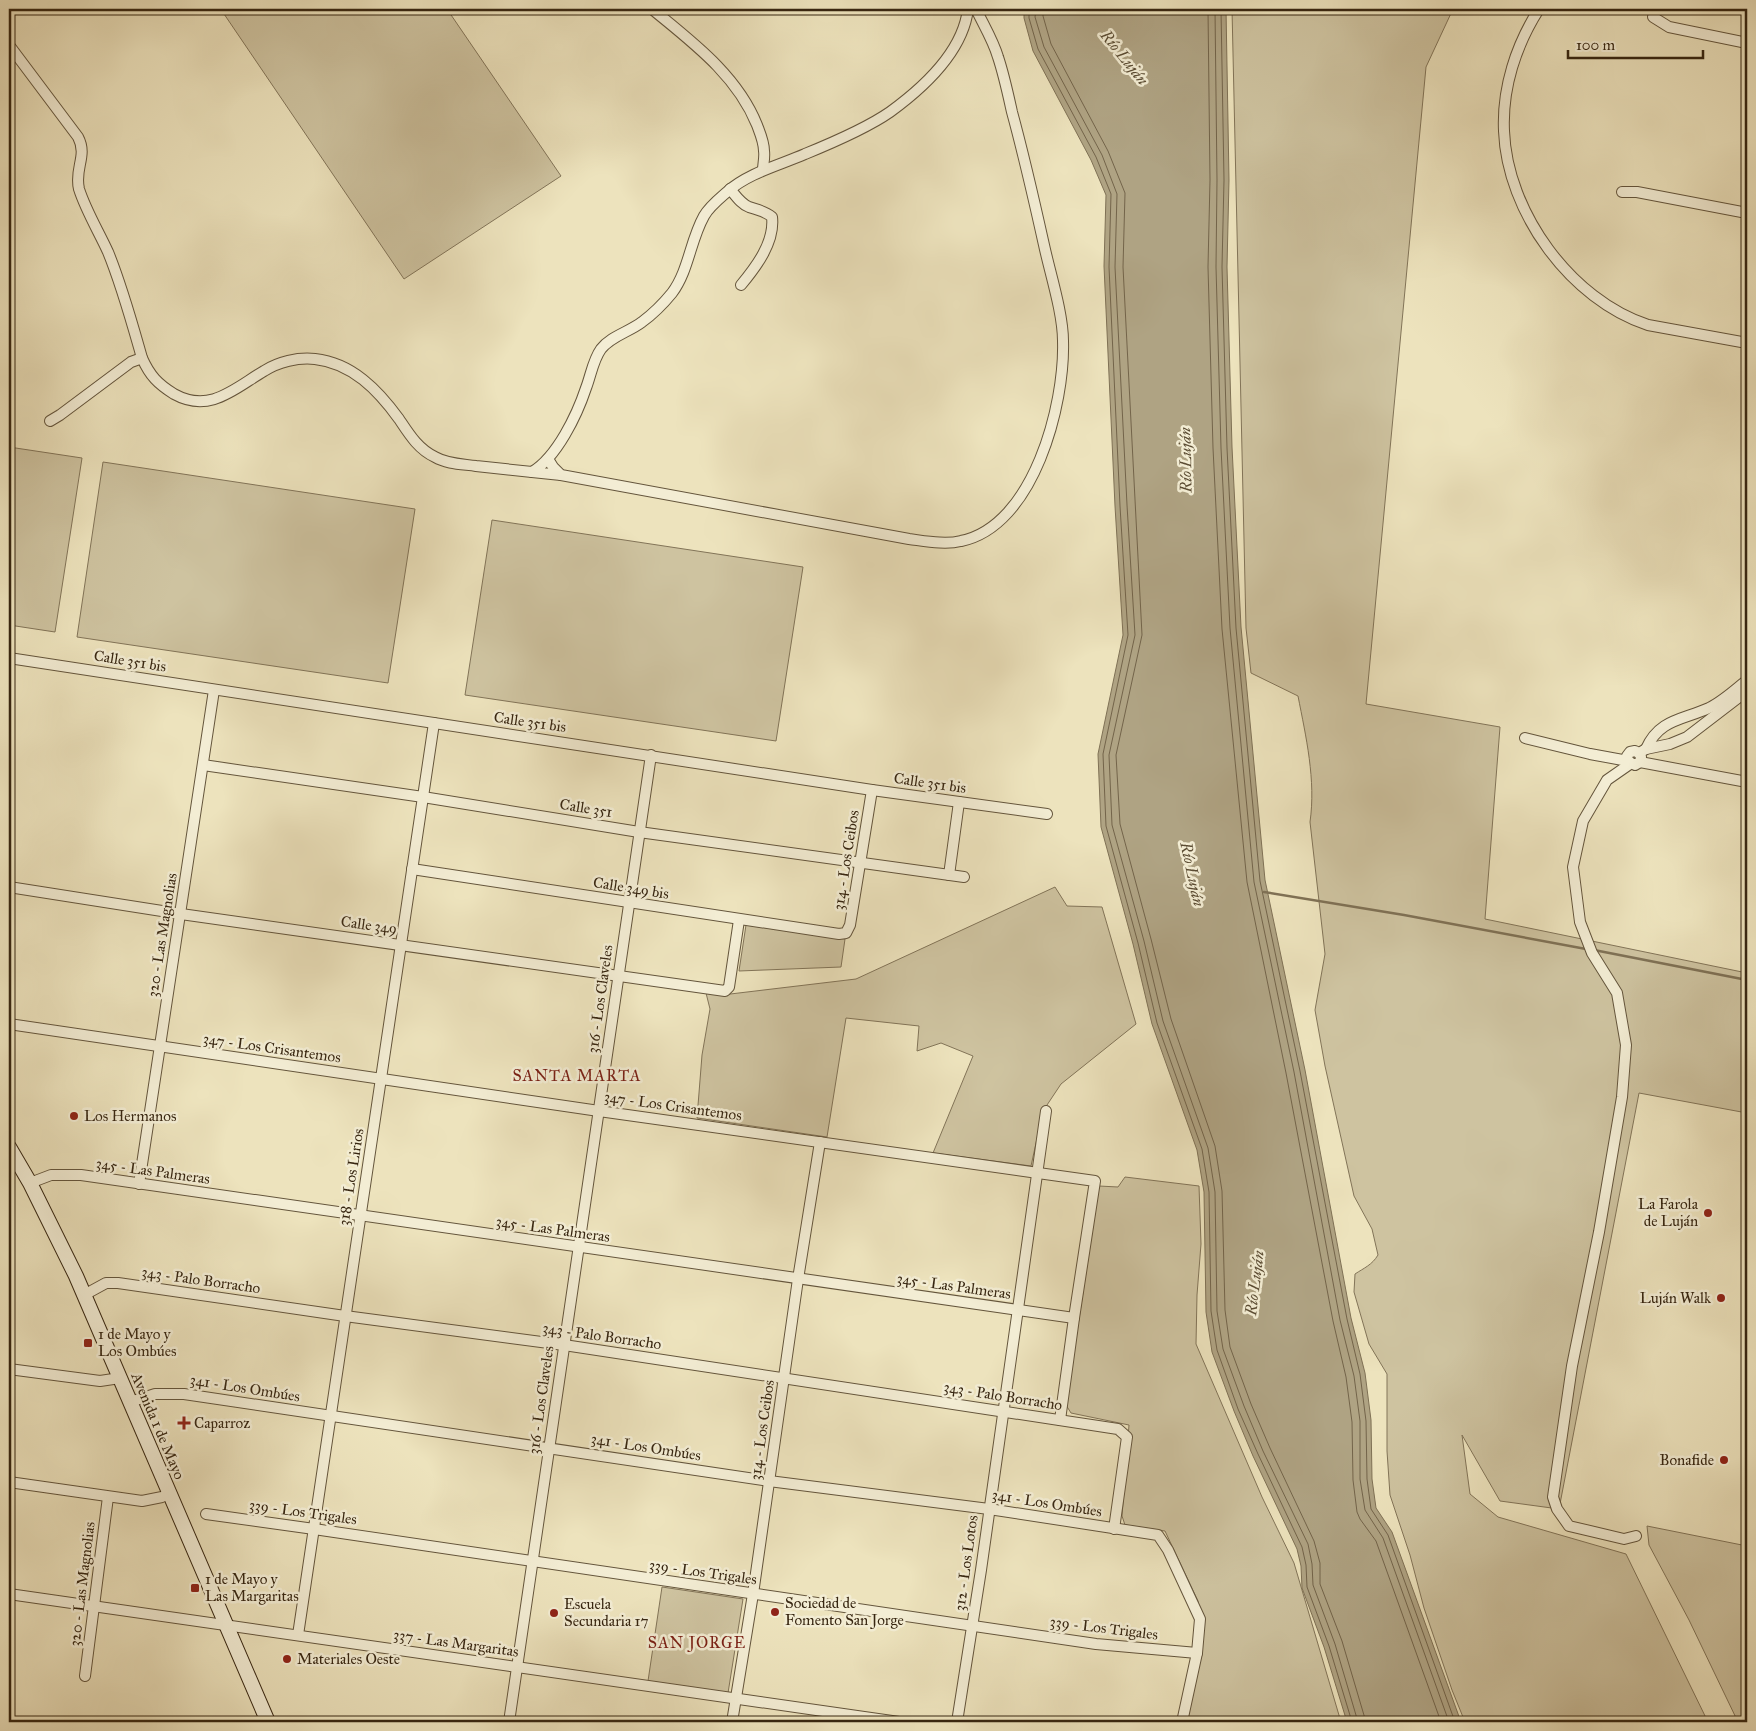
<svg xmlns="http://www.w3.org/2000/svg" width="1756" height="1731" viewBox="0 0 1756 1731" font-family="'IM FELL Great Primer',serif">
<style>
.green{fill:#cec3a0;stroke:#827458}
.water{fill:#afa383;stroke:#7f7155}
.lines{fill:none;stroke-linecap:round;stroke-linejoin:round}
.shore{stroke:#73644a;stroke-width:1}
.stream{stroke:#7f7155;stroke-width:2.5}
.minor-casing{stroke:#64553c;stroke-width:12}
.secondary-casing{stroke:#372611;stroke-width:16}
.minor{stroke:#f3edd4;stroke-width:10}
.secondary{stroke:#f3edd4;stroke-width:14}
.poi-dot{fill:#8f2418;stroke:#f3edd4;stroke-width:2}
.labels{text-anchor:middle;stroke-width:5;stroke-linejoin:round;paint-order:stroke}
.street-label{font-size:15px;fill:#372611;stroke:#f3edd4}
.poi-label{font-size:15px;fill:#372611;stroke:#f3edd4;text-anchor:start}
.water-label{font-size:16px;font-style:italic;fill:#5b4c33;stroke:#f3edd4}
.neighbourhood-label{font-size:16px;letter-spacing:1px;fill:#7a1f14;stroke:#f3edd4}
</style>
<rect width="100%" height="100%" fill="#ede3bd"/>
<filter id="stains"><feTurbulence type="fractalNoise" baseFrequency=".004" numOctaves="4"/><feColorMatrix values="0 0 0 0 .2 0 0 0 0 .09 0 0 0 0 .02 0 0 0 .5 -.17"/></filter>
<radialGradient id="worn" r=".72"><stop offset=".6" stop-color="#630" stop-opacity="0"/><stop offset="1" stop-color="#630" stop-opacity=".3"/></radialGradient>
<!-- green -->
<g class="green">
<polygon points="226,9 447,9 561,176 404,279 222,11"/>
<path d="M1232 9H1453L1426 67 1366 704 1500 727 1485 919 1747 973V1113L1639 1093 1559 1509 1500 1501 1462 1435 1470 1494 1498 1517 1626 1554 1708 1722H1465L1452 1690 1424 1608 1410 1555 1390 1495 1387 1451V1374L1369 1344 1354 1292 1355 1274C1364 1268 1372 1265 1378 1255L1372 1229 1354 1196 1325 1066 1315 1010 1325 954 1310 822C1316 780 1306 737 1298 696L1251 673 1246 628Z"/>
<polygon points="9,447 82,458 55,632 9,625"/>
<polygon points="103,462 415,509 388,683 77,637"/>
<polygon points="492,520 803,567 776,741 465,695"/>
<polygon points="1055,887 1067,906 1102,907 1136,1024 1061,1084 1043,1111 1031,1166 933,1153 973,1056 941,1043 917,1051 919,1026 846,1018 827,1137 697,1118 702,1055 710,1009 706,993 722,995 856,979"/>
<polygon points="746,925 845,939 841,967 739,971"/>
<polygon points="1125,1177 1199,1186 1201,1244 1197,1295 1196,1344 1262,1497 1294,1563 1341,1722 1187,1722 1201,1655 1198,1601 1165,1531 1125,1525 1122,1516 1129,1425 1071,1413 1066,1405 1099,1186 1118,1187"/>
<polygon points="1647,1526 1747,1546 1747,1722 1738,1722 1689,1620 1649,1545"/>
<polygon points="662,1587 743,1599 728,1693 648,1681"/>
</g>
<!-- water -->
<polygon class="water" points="1024,9 1226,9 1229,180 1227,267 1232,447 1241,627 1265,880 1305,1070 1351,1318 1365,1373 1371,1420 1372,1479 1376,1508 1392,1532 1461,1722 1347,1722 1324,1647 1302,1588 1301,1566 1297,1549 1253,1456 1234,1411 1212,1352 1206,1312 1204,1192 1197,1150 1152,1024 1133,944 1101,827 1098,754 1123,635 1115,506 1104,266 1106,195 1091,160 1033,51 1024,18"/>
<g class="lines">
<!-- shore -->
<g class="shore">
<polyline points="1029,9 1029,18 1038,49 1096,157 1111,194 1109,267 1120,506 1128,635 1103,754 1106,826 1138,943 1157,1023 1202,1149 1209,1192 1211,1311 1217,1350 1238,1409 1258,1454 1302,1547 1306,1565 1307,1587 1329,1646 1352,1722"/>
<polyline points="1036,9 1035,17 1044,47 1102,155 1117,194 1115,267 1127,505 1135,635 1109,755 1112,825 1144,941 1163,1021 1208,1148 1215,1192 1217,1311 1223,1349 1244,1406 1263,1451 1308,1544 1312,1564 1313,1585 1335,1644 1358,1722"/>
<polyline points="1043,9 1043,16 1051,44 1108,151 1125,193 1123,267 1142,635 1116,755 1120,824 1151,939 1171,1019 1215,1146 1222,1191 1225,1310 1230,1347 1251,1404 1270,1448 1314,1541 1320,1563 1320,1584 1342,1641 1366,1722"/>
<polyline points="1208,9 1210,180 1208,267 1213,448 1222,629 1247,882 1286,1073 1333,1321 1346,1377 1352,1422 1353,1480 1357,1512 1360,1519 1376,1541 1441,1722"/>
<polyline points="1215,9 1217,180 1216,267 1221,448 1230,628 1254,882 1294,1072 1340,1320 1354,1376 1360,1421 1360,1479 1365,1510 1383,1538 1449,1722"/>
<polyline points="1221,9 1224,180 1222,267 1227,448 1236,628 1260,881 1300,1071 1347,1319 1360,1374 1366,1421 1367,1479 1371,1509 1388,1535 1455,1722"/>
</g>
<!-- stream -->
<g class="stream">
<polyline points="1264,892 1404,915 1586,949"/>
<polyline points="1594,950 1747,980"/>
</g>
<!-- minor casing -->
<g class="minor-casing">
<g id="minor">
<path d="M652 9C692 42 737 75 757 125 760 133 764 142 764 151 765 157 763 164 763 170"/>
<path d="M1539 9C1516 45 1502 88 1504 131 1507 212 1571 300 1648 325L1747 343"/>
<polyline points="1653,17 1669,27 1747,43"/>
<path d="M9 45 78 137C88 156 74 168 79 189 86 211 99 232 108 252 122 286 132 323 142 358 150 376 158 384 174 394 210 414 235 388 264 371 278 362 298 357 315 359 352 363 378 390 399 419 409 434 418 449 435 457 447 464 462 464 476 466 494 468 513 470 532 472"/>
<path d="M730 189C736 196 741 204 749 207 758 210 765 211 772 217 775 242 756 267 741 285"/>
<polyline points="1622,192 1637,192 1747,213"/>
<polyline points="50,421 60,415 131,362 142,358"/>
<path d="M548 459 553 467 561 475 909 539C925 541 945 545 961 541 1034 526 1065 404 1063 341 1063 313 1050 273 1044 245 1034 200 1024 156 1012 112 1008 94 1004 75 998 57 993 40 983 24 976 9"/>
<path d="M561 475 532 472C557 457 577 415 586 388 591 375 593 360 601 349 611 336 629 332 642 322 653 314 663 304 672 293 689 270 690 241 704 216 709 207 719 199 727 192 748 173 780 165 805 154 832 143 867 128 890 112 923 88 963 51 968 9"/>
<polyline points="9,658 872,790 1047,814"/>
<polyline points="1525,738 1590,754 1628,761 1635,765 1640,762 1641,757 1639,753"/>
<path d="M1646 749C1659 719 1683 720 1709 708 1723 701 1735 690 1747 680"/>
<polyline points="1628,761 1627,756 1630,752 1635,751 1639,753 1646,749 1670,744 1687,737 1747,691"/>
<polyline points="1640,762 1747,782"/>
<polyline points="1630,764 1607,780 1583,821 1573,867 1580,922 1592,953 1617,993 1626,1045 1622,1097 1599,1232 1572,1366 1553,1497 1557,1509 1569,1526 1624,1539 1636,1536"/>
<polyline points="203,765 423,797 639,832 964,877"/>
<polyline points="412,869 839,934 846,933 850,925 872,790"/>
<polyline points="949,875 959,802"/>
<polyline points="9,887 181,914 725,991 729,987 739,920"/>
<polyline points="9,1024 599,1111 1095,1181 1074,1318 1060,1420"/>
<polyline points="30,1183 51,1175 81,1175 1074,1318"/>
<polyline points="139,1184 214,690"/>
<polyline points="84,1295 106,1283 118,1283 345,1316 564,1345 1118,1429 1127,1437 1114,1529"/>
<polyline points="9,1369 100,1381 120,1378"/>
<polyline points="130,1402 155,1394 184,1394 769,1481 989,1509 1158,1535 1168,1550 1200,1619 1197,1653 1182,1722"/>
<polyline points="9,1482 142,1501 162,1497 170,1493"/>
<polyline points="206,1514 314,1529 1096,1644 1197,1653"/>
<polyline points="9,1594 899,1722"/>
<polyline points="298,1635 434,723"/>
<polyline points="85,1676 108,1497"/>
<polyline points="509,1722 651,755"/>
<polyline points="732,1722 753,1594 798,1279 820,1142"/>
<polyline points="957,1722 981,1570 1046,1111"/>
</g>
</g>
<!-- secondary casing -->
<g class="secondary-casing">
<polyline id="secondary" points="9,1147 30,1183 76,1276 268,1722"/>
</g>
<!-- minor -->
<use href="#minor" class="minor"/>
<!-- secondary -->
<use href="#secondary" class="secondary"/>
</g>
<!-- markers -->
<g class="poi-dot">
<circle cx="74" cy="1116" r="5"/>
<circle cx="1708" cy="1213" r="5"/>
<circle cx="1721" cy="1298" r="5"/>
<rect x="83" y="1338" width="10" height="10" rx="2.5"/>
<path d="M181.5 1415.5h5v5h5v5h-5v5h-5v-5h-5v-5h5z"/>
<circle cx="1724" cy="1460" r="5"/>
<rect x="190" y="1583" width="10" height="10" rx="2.5"/>
<circle cx="775" cy="1612" r="5"/>
<circle cx="554" cy="1613" r="5"/>
<circle cx="287" cy="1659" r="5"/>
</g>
<g class="labels">
<!-- street labels -->
<g class="street-label">
<text transform="translate(130 661) rotate(9)" y="5">Calle 351 bis</text>
<text transform="translate(530 722) rotate(8)" y="5">Calle 351 bis</text>
<text transform="translate(930 783) rotate(8)" y="5">Calle 351 bis</text>
<text transform="translate(586 808) rotate(9)" y="5">Calle 351</text>
<text transform="translate(846 860) rotate(-81)" y="5">314 - Los Ceibos</text>
<text transform="translate(631 888) rotate(9)" y="5">Calle 349 bis</text>
<text transform="translate(369 925) rotate(8)" y="5">Calle 349</text>
<text transform="translate(162 935) rotate(-81)" y="5">320 - Las Magnolias</text>
<text transform="translate(600 999) rotate(-82)" y="5">316 - Los Claveles</text>
<text transform="translate(272 1048) rotate(8)" y="5">347 - Los Crisantemos</text>
<text transform="translate(673 1106) rotate(8)" y="5">347 - Los Crisantemos</text>
<text transform="translate(153 1171) rotate(8)" y="5">345 - Las Palmeras</text>
<text transform="translate(351 1177) rotate(-81)" y="5">318 - Los Lirios</text>
<text transform="translate(553 1229) rotate(8)" y="5">345 - Las Palmeras</text>
<text transform="translate(201 1280) rotate(8)" y="5">343 - Palo Borracho</text>
<text transform="translate(954 1286) rotate(8)" y="5">345 - Las Palmeras</text>
<text transform="translate(602 1336) rotate(8)" y="5">343 - Palo Borracho</text>
<text transform="translate(245 1388) rotate(9)" y="5">341 - Los Ombúes</text>
<text transform="translate(1003 1396) rotate(9)" y="5">343 - Palo Borracho</text>
<text transform="translate(541 1400) rotate(-82)" y="5">316 - Los Claveles</text>
<text transform="translate(158 1426) rotate(67)" y="5">Avenida 1 de Mayo</text>
<text transform="translate(762 1430) rotate(-82)" y="5">314 - Los Ceibos</text>
<text transform="translate(646 1447) rotate(9)" y="5">341 - Los Ombúes</text>
<text transform="translate(1047 1503) rotate(9)" y="5">341 - Los Ombúes</text>
<text transform="translate(303 1512) rotate(8)" y="5">339 - Los Trigales</text>
<text transform="translate(966 1563) rotate(-82)" y="5">312 - Los Lotos</text>
<text transform="translate(703 1572) rotate(8)" y="5">339 - Los Trigales</text>
<text transform="translate(82 1584) rotate(-83)" y="5">320 - Las Magnolias</text>
<text transform="translate(1104 1628) rotate(7)" y="5">339 - Los Trigales</text>
<text transform="translate(456 1643) rotate(8)" y="5">337 - Las Margaritas</text>
</g>
<!-- poi labels -->
<g class="poi-label">
<text x="84" y="1121">Los Hermanos</text>
<text x="1698" y="1209" text-anchor="end">La Farola<tspan x="1698" dy="17">de Luján</tspan></text>
<text x="1711" y="1303" text-anchor="end">Luján Walk</text>
<text x="98" y="1339">1 de Mayo y<tspan x="98" dy="17">Los Ombúes</tspan></text>
<text x="194" y="1428">Caparroz</text>
<text x="1714" y="1465" text-anchor="end">Bonafide</text>
<text x="205" y="1584">1 de Mayo y<tspan x="205" dy="17">Las Margaritas</tspan></text>
<text x="785" y="1608">Sociedad de<tspan x="785" dy="17">Fomento San Jorge</tspan></text>
<text x="564" y="1609">Escuela<tspan x="564" dy="17">Secundaria 17</tspan></text>
<text x="297" y="1664">Materiales Oeste</text>
</g>
<!-- water labels -->
<g class="water-label">
<text transform="translate(1125 57) rotate(51)" y="6">Río Luján</text>
<text transform="translate(1185 460) rotate(-91)" y="6">Río Luján</text>
<text transform="translate(1193 874) rotate(78)" y="6">Río Luján</text>
<text transform="translate(1254 1283) rotate(-83)" y="6">Río Luján</text>
</g>
<!-- neighbourhood labels -->
<g class="neighbourhood-label">
<text x="577" y="1081">SANTA MARTA</text>
<text x="697" y="1648">SAN JORGE</text>
</g>
</g>
<!-- margin -->
<rect width="1756" height="1731" fill="none" stroke="#ede3bd" stroke-width="30"/>
<rect x="10" y="10" width="1736" height="1711" fill="none" stroke="#372611" stroke-width="2.5"/>
<rect x="15" y="15" width="1726" height="1701" fill="none" stroke="#372611"/>
<!-- scale -->
<path d="M1568 50v8h135v-8" fill="none" stroke="#372611" stroke-width="2.5"/>
<text x="1576" y="50" font-size="15" fill="#372611" stroke="#f3edd4" stroke-width="4" paint-order="stroke">100 m</text>
<rect width="100%" height="100%" filter="url(#stains)"/>
<rect width="100%" height="100%" fill="url(#worn)"/>
</svg>
